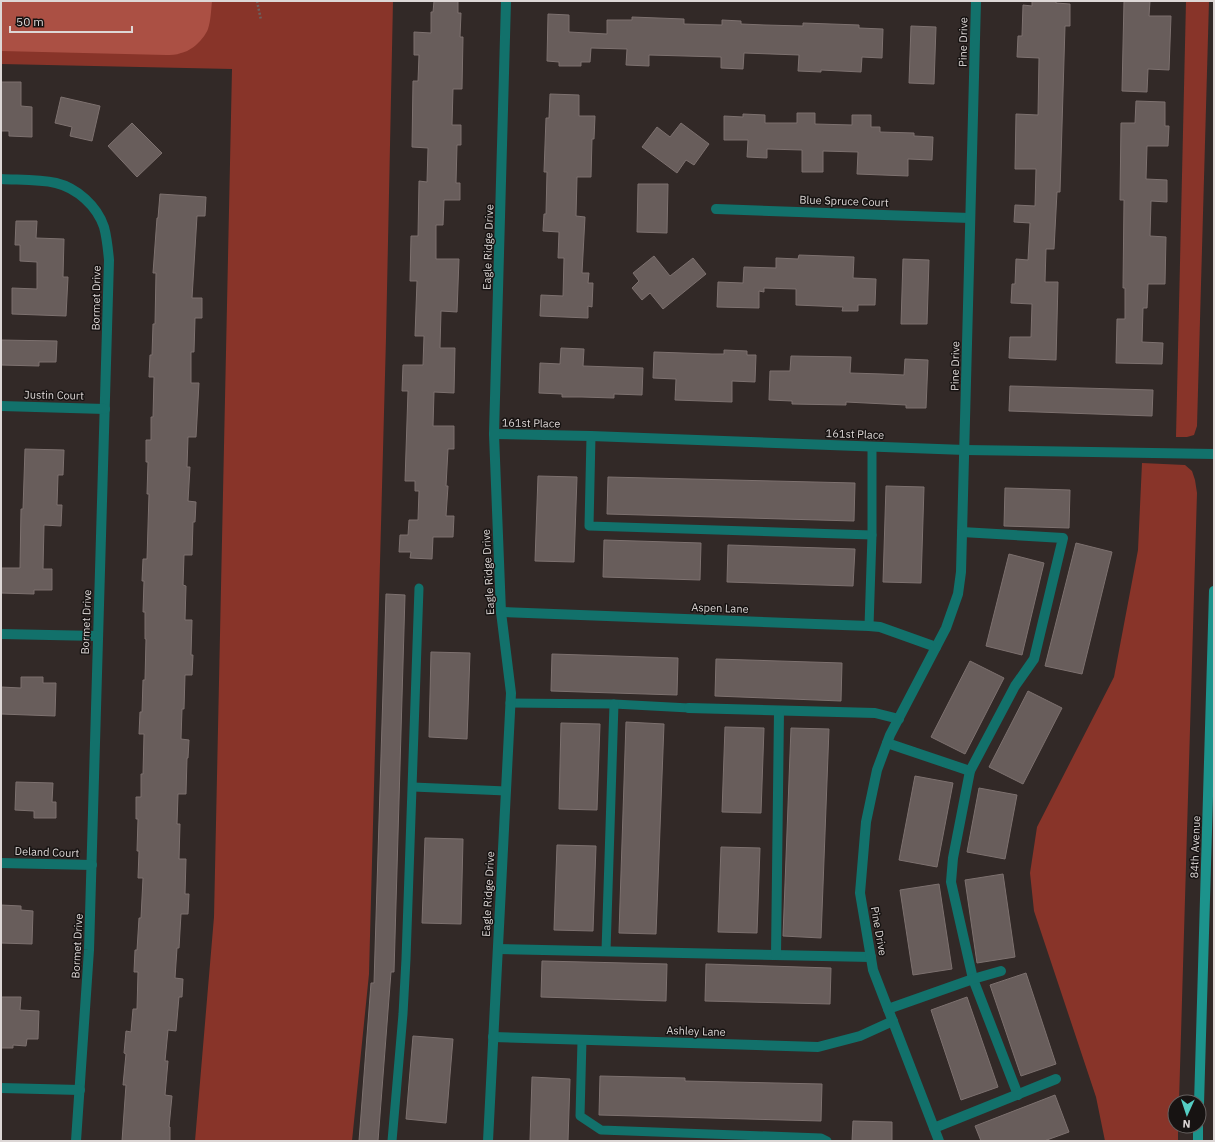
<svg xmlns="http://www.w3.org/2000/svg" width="1215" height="1142" viewBox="0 0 1215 1142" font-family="'IBM Plex Sans',sans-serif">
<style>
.green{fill:#883429}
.water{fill:#ab5044}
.building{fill:#685d5b;stroke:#7d716f}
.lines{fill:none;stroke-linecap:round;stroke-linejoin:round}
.path{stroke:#6a6260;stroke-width:2.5;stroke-dasharray:2 2;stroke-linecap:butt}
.lane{stroke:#12716b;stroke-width:9}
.street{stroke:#12716b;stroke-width:10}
.secondary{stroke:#1c938c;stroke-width:10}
.labels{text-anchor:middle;stroke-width:3;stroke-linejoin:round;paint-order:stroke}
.street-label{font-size:11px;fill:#ddd7d6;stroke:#171312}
</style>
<rect width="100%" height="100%" fill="#322927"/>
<!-- green -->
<g class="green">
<polygon points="1,1 393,1 386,338 369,974 352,1141 195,1141 214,917 232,69 1,64"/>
<polygon points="1186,1 1209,1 1197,426 1194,435 1187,437 1176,437"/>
<polygon points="1142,463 1185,465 1192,471 1195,480 1197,493 1179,1102 1175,1102 1175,1126 1178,1126 1178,1140 1177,1141 1105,1141 1096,1097 1034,911 1030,873 1037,827 1114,677 1138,550"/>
</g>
<!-- water -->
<path class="water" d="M1 1H212C211 10 211 20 208 29 204 39 192 51 181 53 176 55 171 55 166 55L1 51Z"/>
<!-- building -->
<g class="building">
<polygon points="434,1 458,1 458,13 461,13 460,37 463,37 462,89 453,89 452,125 461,125 461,145 457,145 456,183 460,183 460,200 444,200 443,225 436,225 436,259 459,259 457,312 441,311 440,348 455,348 454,393 434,392 433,426 454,426 454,449 448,449 446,486 448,486 446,516 454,516 453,537 433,537 432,559 410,558 411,552 399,552 400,535 408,535 409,520 418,520 419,491 415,491 415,481 405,481 408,391 402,391 403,365 423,365 424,336 415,336 417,281 410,281 411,236 418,236 419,181 427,182 428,148 412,147 413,81 418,81 419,55 414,55 414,32 431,33 431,12 433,12"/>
<polygon points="1032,1 1056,1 1056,3 1070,4 1070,26 1065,26 1060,192 1057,192 1054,249 1046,249 1045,282 1058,282 1056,360 1009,358 1010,337 1031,337 1032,304 1011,303 1012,284 1015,284 1016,259 1028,260 1030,223 1014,222 1015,205 1035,206 1036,169 1015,169 1016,114 1038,115 1039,58 1017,57 1018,36 1022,36 1023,5 1032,6"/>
<polygon points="1124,1 1150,1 1149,16 1171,16 1169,70 1148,69 1147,92 1122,91"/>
<polygon points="548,14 569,15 569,32 607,34 607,20 632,20 632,17 684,19 684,24 722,25 722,20 741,21 741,24 765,25 803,26 803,23 859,25 859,28 883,29 882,58 862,57 861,72 821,70 821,72 798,71 799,55 744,53 743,69 721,68 721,57 649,55 649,66 626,65 627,49 591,48 590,62 581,62 581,66 559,66 559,62 547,61"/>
<polygon points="911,26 936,27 934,84 909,83"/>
<polygon points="1,82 21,82 21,106 32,107 32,137 9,136 9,131 1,131"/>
<polygon points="550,94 579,95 579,116 595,116 594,139 592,139 591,177 577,177 576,216 585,217 582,273 589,273 588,283 593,283 592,307 588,306 588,318 540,316 541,295 563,296 564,258 558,258 559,232 543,231 544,214 546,214 547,172 544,172 546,118 549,118"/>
<polygon points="61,97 100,106 92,141 70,136 72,127 55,123"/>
<polygon points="1136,101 1165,102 1165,126 1169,126 1168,146 1147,146 1146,179 1167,180 1167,202 1151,201 1150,236 1166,237 1165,284 1148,284 1147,308 1143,308 1142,342 1163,343 1162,364 1116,363 1117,319 1125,319 1125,288 1123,288 1124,200 1120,200 1121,123 1135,123"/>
<polygon points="797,113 815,113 815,124 852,125 852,115 871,115 871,127 880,127 880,132 914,133 914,136 933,137 932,160 908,159 908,176 857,174 858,152 823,151 823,172 802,172 802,150 767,149 767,158 747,157 748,140 724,140 724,116 743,117 743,114 765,115 765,123 797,123"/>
<polygon points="132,123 162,153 137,177 108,146"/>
<polygon points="681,123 709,144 694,165 686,160 677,173 642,147 657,127 670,137"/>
<polygon points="638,184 668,184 667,233 637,232"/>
<polygon points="160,194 206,197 205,216 197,216 192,298 202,298 202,318 195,318 194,352 191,352 191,383 199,383 196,437 188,437 187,467 190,467 188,501 196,502 195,522 193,522 192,555 184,555 183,585 186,586 185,620 192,620 191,655 193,655 192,675 185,675 184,709 182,709 181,739 189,740 188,758 187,758 186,794 178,794 177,824 180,824 179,859 186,859 185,894 189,894 188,914 181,914 179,948 177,948 175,978 183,979 182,997 179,997 176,1031 168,1030 165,1061 168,1061 165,1095 172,1096 169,1127 170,1127 170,1141 122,1141 126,1085 123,1085 126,1054 124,1053 126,1031 131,1032 133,1009 137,1009 138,972 134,972 135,950 137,950 139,918 141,918 143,878 138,878 139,851 137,851 138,819 136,819 136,797 141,797 141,774 143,774 144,734 139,734 140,712 142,712 143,680 145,680 146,639 145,639 145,612 143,612 144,581 142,581 143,559 147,559 149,494 147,494 148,462 146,462 146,440 151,440 151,417 153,417 154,377 149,377 150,355 152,355 153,324 155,324 156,273 153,273 157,218 158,218"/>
<polygon points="16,221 37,221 36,238 64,239 63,277 68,277 66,316 12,314 12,288 37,289 37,262 20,261 20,245 15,245"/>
<polygon points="799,255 854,257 853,278 876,279 875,305 858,305 858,311 842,311 843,307 796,305 796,289 764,288 764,292 759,291 759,308 717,307 718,282 743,283 744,267 776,268 776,258 798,259"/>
<polygon points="654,256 670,276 693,258 706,274 663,309 650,293 642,300 632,288 639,281 633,273"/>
<polygon points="903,259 929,260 927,324 901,324"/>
<polygon points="1,340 57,341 56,362 39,362 39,366 1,365"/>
<polygon points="561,348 584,349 583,366 643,368 642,395 614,394 614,398 582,397 562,397 562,394 539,393 540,363 560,364"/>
<polygon points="724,350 747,351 747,355 756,355 755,382 732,381 732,402 675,400 676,379 653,378 654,352 712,354 724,354"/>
<polygon points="791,356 851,357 850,373 883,374 904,375 905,359 928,360 926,408 906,408 906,405 846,402 846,405 792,404 792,401 769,400 770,371 790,371"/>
<polygon points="1010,386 1153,390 1152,416 1009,411"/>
<polygon points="25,449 64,450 63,475 58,475 57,505 62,505 61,526 44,525 43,569 52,569 52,590 34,590 34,594 1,593 1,568 20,568 21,509 23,509"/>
<polygon points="538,476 577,477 574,562 535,561"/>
<polygon points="608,477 855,483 854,521 607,514"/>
<polygon points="886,486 924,487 921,583 883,582"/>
<polygon points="1005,488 1070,490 1069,528 1004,526"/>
<polygon points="604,540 701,543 700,580 603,577"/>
<polygon points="1076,543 1112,552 1082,674 1045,666"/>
<polygon points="728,545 855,549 853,586 727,582"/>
<polygon points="1009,554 1044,563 1022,655 986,646"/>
<polygon points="386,594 405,595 394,972 391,972 378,1141 359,1141 371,983 374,983"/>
<polygon points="431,652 470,653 467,739 429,737"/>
<polygon points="552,654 678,658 677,695 551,691"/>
<polygon points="716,659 842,663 841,701 715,696"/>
<polygon points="970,661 1004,678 965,754 931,737"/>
<polygon points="21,677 43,677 43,683 56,683 55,716 1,714 1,687 21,688"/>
<polygon points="1028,691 1062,708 1023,784 989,767"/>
<polygon points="626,722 664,724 656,934 619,933"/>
<polygon points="561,723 600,724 597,810 559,809"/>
<polygon points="725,727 764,728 761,813 722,812"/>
<polygon points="791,728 829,729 821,938 783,936"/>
<polygon points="915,776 953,783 937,867 899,860"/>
<polygon points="16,782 53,783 52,802 56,802 56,818 34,818 34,811 15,810"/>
<polygon points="979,788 1017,795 1005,859 967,852"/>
<polygon points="425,838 463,839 461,924 422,923"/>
<polygon points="557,845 596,846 593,931 554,930"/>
<polygon points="721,847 760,848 757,933 718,932"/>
<polygon points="1003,874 1015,957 977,963 965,880"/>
<polygon points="939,884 952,969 913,975 900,890"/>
<polygon points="1,905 21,906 21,910 33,911 32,944 1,943"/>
<polygon points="542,961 667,964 666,1001 541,997"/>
<polygon points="706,964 831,968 830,1004 705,1001"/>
<polygon points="1026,973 1056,1064 1021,1076 990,985"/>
<polygon points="1,997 21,997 20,1010 39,1011 38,1039 27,1039 26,1046 13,1045 13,1048 1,1048"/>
<polygon points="967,997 998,1087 961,1100 931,1010"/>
<polygon points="413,1036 453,1039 446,1123 406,1119"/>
<polygon points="600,1076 685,1078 685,1081 822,1084 821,1121 599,1115"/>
<polygon points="532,1077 570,1079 568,1141 530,1141"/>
<polygon points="1055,1095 1069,1132 1044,1141 981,1141 975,1126"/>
<polygon points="853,1121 892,1122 892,1141 852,1141"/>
</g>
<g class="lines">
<!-- path -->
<polyline class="path" points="257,1 261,20"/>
<!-- lane -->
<g class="lane">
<polyline points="591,436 589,526 872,535"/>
<polyline points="869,626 872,535 872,447"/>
<polyline points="510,703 614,704 689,708"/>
<polyline points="413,787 506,791"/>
<polyline points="606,951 614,704"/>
<polyline points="582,1040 580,1116 601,1130 821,1138 827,1141"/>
<polyline points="392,1141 403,1014 406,959 419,588"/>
</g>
<!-- street -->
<g class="street">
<path d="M1 179C19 180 38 179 56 183 77 188 97 206 104 227 107 238 108 249 109 260L89 950 76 1141"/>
<polyline points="716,209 970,218"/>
<polyline points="1,406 105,409"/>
<polyline points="494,434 591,436 965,450 1214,454"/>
<polyline points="962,532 1063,538 1034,659 1015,686 970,771 953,858 951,882 973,979 1018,1095"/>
<polyline points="501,612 869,626 880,627 936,647"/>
<polyline points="1,634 98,636"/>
<polyline points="689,708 875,713 899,719"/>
<polyline points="887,743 970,771"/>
<polyline points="1,863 92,865"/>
<polyline points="498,949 871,957"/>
<polyline points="776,955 779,711"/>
<polyline points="888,1009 973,979 1001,971"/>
<polyline points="493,1037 818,1047 860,1036 893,1021"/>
<polyline points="1,1088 80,1090"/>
<polyline points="934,1128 1056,1079"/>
<polyline points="488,1141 511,693 501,612 494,434 506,1"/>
<polyline points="939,1141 873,970 860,893 866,822 877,770 890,735 946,628 958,594 961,572 976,1"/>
</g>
<!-- secondary -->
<g class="secondary">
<polyline points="1199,1104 1214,591"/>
<polyline points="1198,1141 1198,1126"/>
</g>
</g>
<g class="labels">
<!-- street labels -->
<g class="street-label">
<text transform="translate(963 42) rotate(-89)" y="4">Pine Drive</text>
<text transform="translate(844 201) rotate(2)" y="4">Blue Spruce Court</text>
<text transform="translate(488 247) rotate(-88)" y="4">Eagle Ridge Drive</text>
<text transform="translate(96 298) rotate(-89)" y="4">Bormet Drive</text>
<text transform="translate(955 366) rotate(-89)" y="4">Pine Drive</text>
<text transform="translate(54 395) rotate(1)" y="4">Justin Court</text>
<text transform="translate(531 423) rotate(1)" y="4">161st Place</text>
<text transform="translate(855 434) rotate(2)" y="4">161st Place</text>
<text transform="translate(488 572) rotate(-93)" y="4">Eagle Ridge Drive</text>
<text transform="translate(720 608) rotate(2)" y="4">Aspen Lane</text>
<text transform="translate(86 622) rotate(-88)" y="4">Bormet Drive</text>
<text transform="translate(1195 847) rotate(-88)" y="4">84th Avenue</text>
<text transform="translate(47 852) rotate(2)" y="4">Deland Court</text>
<text transform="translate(488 894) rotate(-87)" y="4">Eagle Ridge Drive</text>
<text transform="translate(879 931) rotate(80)" y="4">Pine Drive</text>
<text transform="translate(77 946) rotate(-87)" y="4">Bormet Drive</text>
<text transform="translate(696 1031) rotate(2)" y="4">Ashley Lane</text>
</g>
</g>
<!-- border -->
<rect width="1215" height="1142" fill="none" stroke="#ddd7d6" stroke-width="4"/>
<!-- north arrow -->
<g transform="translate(1187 1114) rotate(183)"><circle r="19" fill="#171312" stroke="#666160"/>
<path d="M0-3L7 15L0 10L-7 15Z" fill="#55cec4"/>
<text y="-6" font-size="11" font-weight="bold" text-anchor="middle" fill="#ddd7d6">N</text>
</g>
<!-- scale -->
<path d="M10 26v6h122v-6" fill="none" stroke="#ddd7d6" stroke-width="2"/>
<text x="16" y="26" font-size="12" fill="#ddd7d6" stroke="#171312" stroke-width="3" paint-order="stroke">50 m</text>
</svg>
